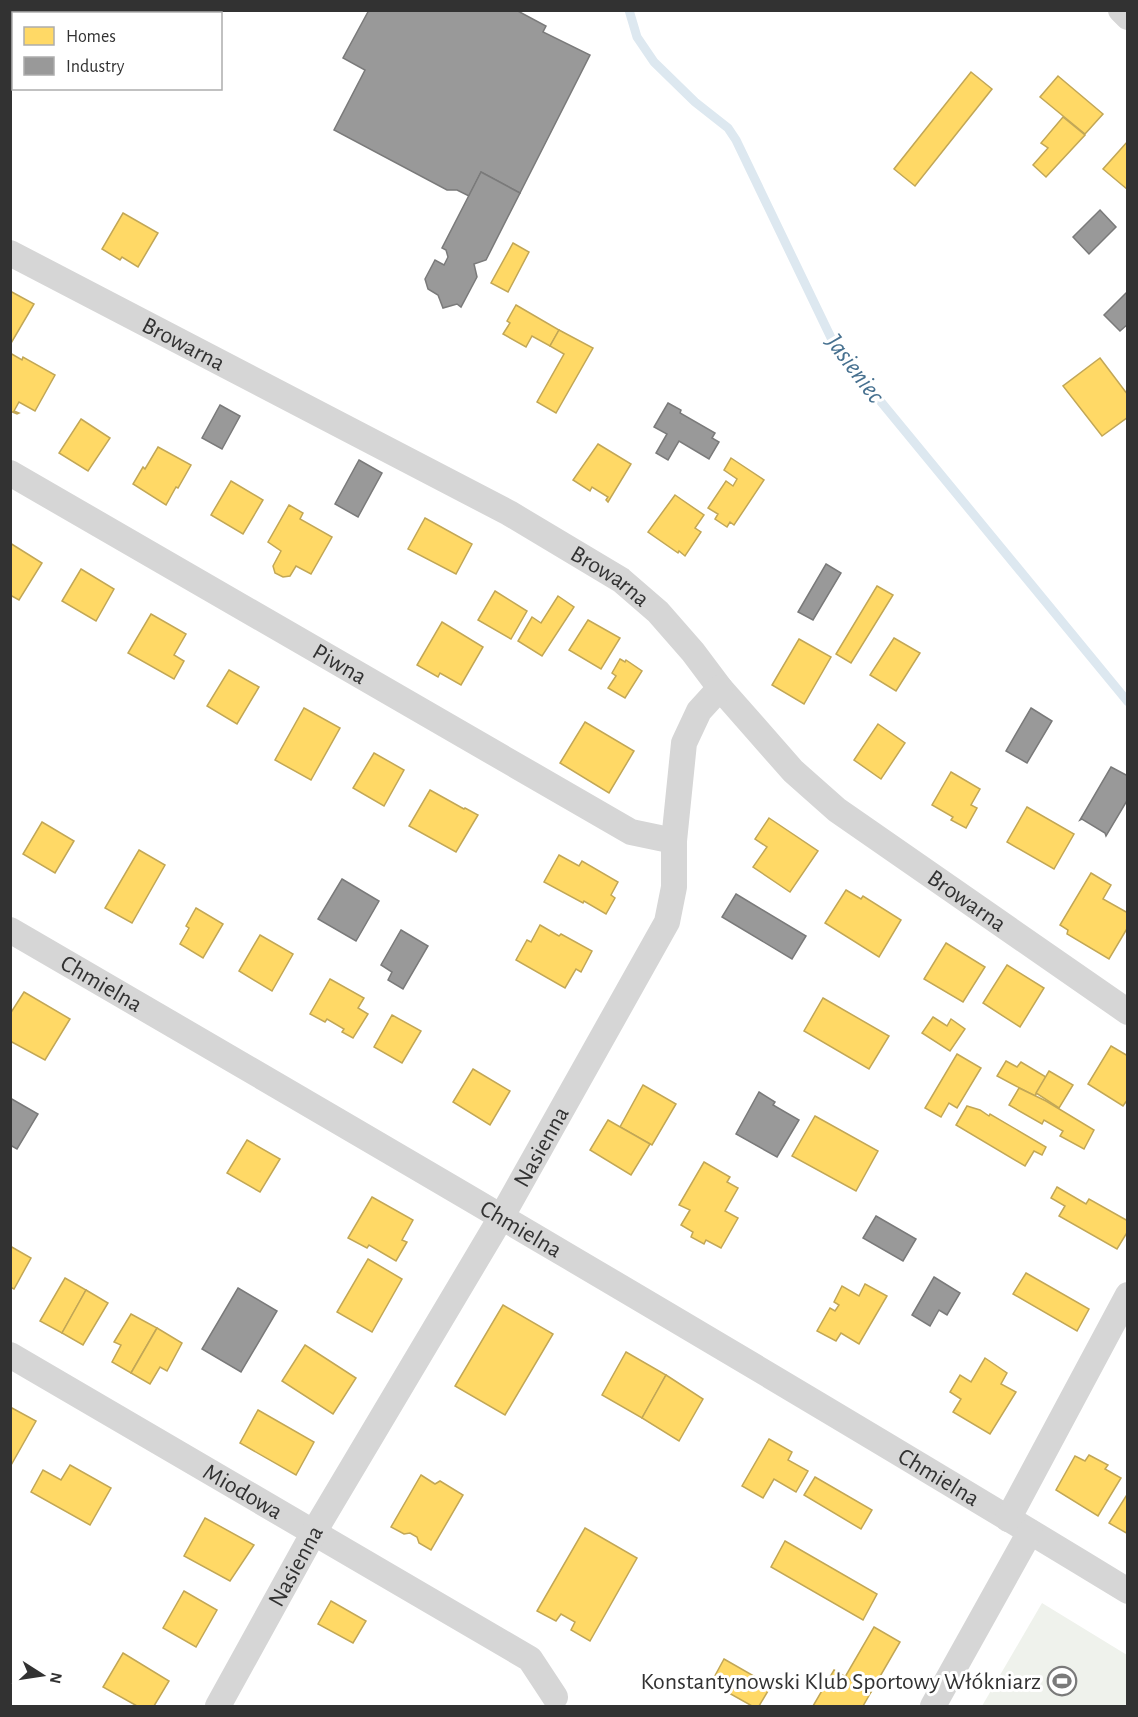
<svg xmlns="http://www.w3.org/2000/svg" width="1138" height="1717" viewBox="0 0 1138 1717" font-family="'Alegreya Sans',sans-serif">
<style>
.green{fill:#eff2ec}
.homes{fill:#ffd966;stroke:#c2a756;stroke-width:1.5}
.industry{fill:#999;stroke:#7a7a7a;stroke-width:1.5}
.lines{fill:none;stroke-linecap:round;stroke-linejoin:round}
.stream{stroke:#dde8f0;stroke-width:9}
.street{stroke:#d6d6d6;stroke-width:26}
.labels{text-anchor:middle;stroke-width:6;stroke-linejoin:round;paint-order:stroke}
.street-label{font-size:24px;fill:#323232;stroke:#fff}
.poi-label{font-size:24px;fill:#323232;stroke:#fff;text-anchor:end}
.water-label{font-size:26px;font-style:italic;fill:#46708f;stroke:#fff}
</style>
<rect width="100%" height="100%" fill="#fff"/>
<!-- green -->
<polygon class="green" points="1042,1603 1127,1655 1127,1706 982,1706"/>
<!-- homes -->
<g class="homes">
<polygon points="971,72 992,89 915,186 894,169"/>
<polygon points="1058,76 1103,114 1085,134 1040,97"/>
<polygon points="1063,117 1085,135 1046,177 1033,165 1048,148 1041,143"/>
<polygon points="1128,141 1128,190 1103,169"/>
<polygon points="123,213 158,233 138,267 122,257 120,260 102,249"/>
<polygon points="513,243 529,252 508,292 491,283"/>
<polygon points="10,291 34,304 10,345"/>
<polygon points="516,305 559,330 550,346 532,336 526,347 503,334 510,323 507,321"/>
<polygon points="559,330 593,348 556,413 537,402 564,354 550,346"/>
<polygon points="10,353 22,360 23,357 55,375 35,411 19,402 14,411 19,413 17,414 10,411"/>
<polygon points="1100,358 1128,395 1128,417 1102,436 1063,386"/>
<polygon points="81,419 110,438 88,471 59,453"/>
<polygon points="598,444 631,464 608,502 606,500 608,497 592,487 590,491 573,480"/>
<polygon points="158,447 191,465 178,488 176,487 166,505 133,484 143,467 145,469"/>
<polygon points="731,458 764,480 734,525 730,522 727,527 715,519 718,514 708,508 726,481 733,486 737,479 724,470"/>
<polygon points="231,481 263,500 243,534 211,515"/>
<polygon points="675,495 704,515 695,528 701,532 685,556 679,551 678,553 648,532"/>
<polygon points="289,505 303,513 300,519 332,537 311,574 296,566 290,576 283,577 275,573 273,566 281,551 268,542"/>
<polygon points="425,518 472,544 456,574 408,549"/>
<polygon points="10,543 42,563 19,600 10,595"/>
<polygon points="81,569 114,589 96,621 62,601"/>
<polygon points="877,586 893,595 851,663 836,654"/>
<polygon points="495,591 527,611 511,639 478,620"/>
<polygon points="558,596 574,607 542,656 518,641 532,617 541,623"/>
<polygon points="151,614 186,634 174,655 184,661 174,679 128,653"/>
<polygon points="588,620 620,638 601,669 569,650"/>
<polygon points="442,622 483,647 461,685 440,673 438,677 417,665"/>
<polygon points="894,638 920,653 896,691 870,675"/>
<polygon points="799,639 831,657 804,704 772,685"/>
<polygon points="620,659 625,662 626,660 642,671 625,698 608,688 616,676 612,673"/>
<polygon points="229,670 259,687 237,724 207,706"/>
<polygon points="304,708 340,728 311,780 275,760"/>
<polygon points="585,722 634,751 609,793 560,763"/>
<polygon points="878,724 905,743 881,779 854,760"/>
<polygon points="374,753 404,770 384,806 353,788"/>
<polygon points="951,772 980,789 971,805 977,808 966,828 951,820 953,817 932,805"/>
<polygon points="430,790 464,809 465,808 478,815 456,852 409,826"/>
<polygon points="1027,807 1074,834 1054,869 1007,842"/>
<polygon points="769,818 818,851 790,892 753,867 767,847 755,839"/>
<polygon points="42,822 74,841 55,873 23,854"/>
<polygon points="139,850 165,865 132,923 105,908"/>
<polygon points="559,855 579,866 582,861 618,882 611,895 615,898 606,914 584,901 583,903 544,882"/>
<polygon points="1091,873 1111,885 1103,899 1128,913 1128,927 1109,959 1067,934 1068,930 1060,925"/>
<polygon points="846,890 861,899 863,896 901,920 879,957 825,923"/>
<polygon points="196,908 223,924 203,958 180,944 189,928 186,926"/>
<polygon points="540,925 559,936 561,934 592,951 581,972 576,969 565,988 516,960 527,940 531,942"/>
<polygon points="260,935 293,954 272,991 239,971"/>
<polygon points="946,943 985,967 963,1002 924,979"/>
<polygon points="1007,965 1044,988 1020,1027 983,1003"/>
<polygon points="330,979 364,998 358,1008 368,1014 353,1038 342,1032 344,1029 327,1019 325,1022 310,1014"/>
<polygon points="24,992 70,1019 45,1060 12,1042 10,1045 10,1014"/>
<polygon points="823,998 889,1036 869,1069 804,1031"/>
<polygon points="392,1015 421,1031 402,1063 374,1047"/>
<polygon points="933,1017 947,1026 951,1019 965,1029 950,1051 922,1033"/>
<polygon points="1111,1046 1128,1056 1128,1099 1123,1106 1088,1084"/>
<polygon points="957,1054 981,1068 957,1108 949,1103 941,1117 925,1108"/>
<polygon points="1006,1061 1017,1067 1021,1062 1046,1077 1035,1096 997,1076"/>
<polygon points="473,1069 510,1091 490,1125 453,1102"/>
<polygon points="1049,1071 1073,1085 1059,1108 1036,1093"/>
<polygon points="643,1085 676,1104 652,1145 620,1127"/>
<polygon points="1019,1088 1046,1101 1094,1130 1084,1149 1060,1136 1063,1131 1044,1120 1042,1124 1009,1105"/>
<polygon points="967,1106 980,1110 989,1116 990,1114 1046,1147 1042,1155 1034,1151 1025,1166 956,1125"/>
<polygon points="815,1116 878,1151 856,1191 792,1156"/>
<polygon points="608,1120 650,1144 631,1175 590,1150"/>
<polygon points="247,1140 280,1159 260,1192 227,1173"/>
<polygon points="704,1162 730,1177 727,1182 738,1188 725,1211 738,1218 721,1248 706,1240 704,1244 691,1237 693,1232 681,1225 690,1210 679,1205"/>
<polygon points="1057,1187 1086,1204 1089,1199 1128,1221 1128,1231 1117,1249 1059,1216 1065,1206 1051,1198"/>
<polygon points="372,1197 413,1220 402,1240 407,1242 396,1261 369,1245 367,1248 348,1238"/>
<polygon points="10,1246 31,1258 14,1289 10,1287"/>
<polygon points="368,1259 402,1279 372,1332 337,1312"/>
<polygon points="1026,1273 1089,1309 1077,1331 1013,1294"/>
<polygon points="65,1278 86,1290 62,1333 40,1321"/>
<polygon points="865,1284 887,1296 859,1344 841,1333 836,1341 817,1331 830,1308 835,1311 839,1305 834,1302 842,1286 859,1296"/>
<polygon points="86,1290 108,1303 83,1345 62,1333"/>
<polygon points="503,1305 553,1334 505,1415 455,1386"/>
<polygon points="131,1314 157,1328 131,1373 112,1362 121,1345 114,1342"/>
<polygon points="157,1328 182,1343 167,1371 160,1367 150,1384 131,1373"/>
<polygon points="305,1345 356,1378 333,1414 282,1381"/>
<polygon points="626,1352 666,1375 642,1418 602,1395"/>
<polygon points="985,1358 1007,1373 1001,1384 1016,1392 990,1434 953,1412 961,1399 950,1392 960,1375 971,1382"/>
<polygon points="666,1375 703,1399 679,1441 642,1418"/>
<polygon points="12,1408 36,1421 10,1467 10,1411"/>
<polygon points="258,1410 314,1442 296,1475 240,1443"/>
<polygon points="769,1439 792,1452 788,1460 808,1471 796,1492 774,1479 763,1498 742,1486"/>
<polygon points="1089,1455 1108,1465 1105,1469 1121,1478 1098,1516 1056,1490 1075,1456 1085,1461"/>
<polygon points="70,1465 111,1488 90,1525 31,1492 43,1470 61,1480"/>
<polygon points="421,1475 435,1484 440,1481 463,1495 431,1550 419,1543 417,1537 410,1533 404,1534 391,1527"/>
<polygon points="815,1477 872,1510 861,1529 804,1495"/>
<polygon points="1128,1493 1128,1534 1109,1523"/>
<polygon points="205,1518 254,1545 230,1581 184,1556"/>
<polygon points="585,1528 637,1558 590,1641 571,1630 575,1622 561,1614 556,1621 537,1611"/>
<polygon points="785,1541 877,1594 863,1620 771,1567"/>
<polygon points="184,1591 217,1610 196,1647 163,1628"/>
<polygon points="331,1601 366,1621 353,1643 318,1624"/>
<polygon points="874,1627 900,1642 871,1692 845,1677"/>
<polygon points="123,1653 169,1681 154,1706 137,1706 103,1687"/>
<polygon points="724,1659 771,1686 759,1706 752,1706 711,1683"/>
<polygon points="834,1670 871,1692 863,1706 813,1706"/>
</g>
<!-- industry -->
<g class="industry">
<polygon points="369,10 516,10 546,26 543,32 590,55 520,193 481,172 469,196 457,190 447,190 334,130 365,70 343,58"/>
<polygon points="481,172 520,193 486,260 474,264 477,277 461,307 457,304 443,308 438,295 428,289 425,279 435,260 444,265 448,257 446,250 442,248"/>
<polygon points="1100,210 1116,227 1089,254 1073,237"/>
<polygon points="1128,291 1128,324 1120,331 1104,315"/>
<polygon points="668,403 681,410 680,413 715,433 712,438 719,442 709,459 679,441 668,460 656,453 667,434 654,427"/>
<polygon points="220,405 240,416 222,449 202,438"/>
<polygon points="359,460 382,473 358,517 335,504"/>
<polygon points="826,564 841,573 813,620 798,612"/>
<polygon points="1031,708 1052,721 1027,763 1006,751"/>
<polygon points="1111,767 1128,776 1128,799 1106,836 1105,833 1082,819 1080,820"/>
<polygon points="342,879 379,901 356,941 318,919"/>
<polygon points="736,894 806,936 792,959 722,917"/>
<polygon points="401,930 428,946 403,989 388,980 392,972 381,965"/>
<polygon points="759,1092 775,1102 773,1105 799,1120 777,1157 736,1134"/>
<polygon points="10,1098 38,1114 17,1149 10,1145"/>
<polygon points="876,1216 916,1239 903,1261 863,1238"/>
<polygon points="934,1277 960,1293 947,1315 939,1310 930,1326 912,1315"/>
<polygon points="238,1288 277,1311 241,1372 202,1349"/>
</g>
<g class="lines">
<!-- stream -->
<polyline class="stream" points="629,10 637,37 654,62 695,102 728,128 736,140 835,346 1128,702"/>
<!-- street -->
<g class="street">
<polyline points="1121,10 1128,17"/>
<path id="s1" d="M10 253 509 513 621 580 658 612 693 652 720 688 793 771 837 810 1128 1012"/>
<path id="s2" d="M10 473 631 832 674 841"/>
<path id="s3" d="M10 930C385 1148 758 1366 1128 1591"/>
<path id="s4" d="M10 1355 530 1659 555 1697"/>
<polyline points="1008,1519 1128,1295"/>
<path id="s5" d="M218 1706 314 1532 502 1216 667 922 674 887V841L684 743 699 711 720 688"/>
<polyline points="933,1706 1030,1532"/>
</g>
</g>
<!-- icons -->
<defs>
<g id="stadium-ring" transform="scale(1.5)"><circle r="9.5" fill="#fff" stroke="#7a7a7a" stroke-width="1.5"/><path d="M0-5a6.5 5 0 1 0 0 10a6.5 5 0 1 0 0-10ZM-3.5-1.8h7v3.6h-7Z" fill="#7a7a7a"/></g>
</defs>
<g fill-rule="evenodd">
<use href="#stadium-ring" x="1062" y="1681"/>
</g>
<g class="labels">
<!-- street labels -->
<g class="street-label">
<text dy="8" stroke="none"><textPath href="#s1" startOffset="196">Browarna</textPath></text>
<text dy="8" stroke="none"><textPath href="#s1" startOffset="682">Browarna</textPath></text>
<text dy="8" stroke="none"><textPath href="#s2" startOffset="381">Piwna</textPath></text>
<text dy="8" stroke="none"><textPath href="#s1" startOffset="1168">Browarna</textPath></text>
<text dy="8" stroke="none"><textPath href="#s3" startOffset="106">Chmielna</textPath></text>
<text dy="8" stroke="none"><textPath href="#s5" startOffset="646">Nasienna</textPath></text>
<text dy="8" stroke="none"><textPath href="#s3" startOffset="592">Chmielna</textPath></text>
<text dy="8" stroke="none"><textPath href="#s3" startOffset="1078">Chmielna</textPath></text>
<text dy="8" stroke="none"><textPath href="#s4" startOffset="270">Miodowa</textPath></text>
<text dy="8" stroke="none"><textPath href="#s5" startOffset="160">Nasienna</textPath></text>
</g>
<!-- poi labels -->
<g class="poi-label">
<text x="1041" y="1689">Konstantynowski Klub Sportowy Włókniarz</text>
</g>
<!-- water labels -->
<g class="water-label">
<text transform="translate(856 368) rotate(53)" y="9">Jasieniec</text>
</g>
</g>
<!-- border -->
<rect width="1138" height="1717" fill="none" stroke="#323232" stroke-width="24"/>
<!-- legend -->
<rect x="12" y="12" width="210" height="78" fill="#ffffff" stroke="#adadad" stroke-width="1.5"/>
<rect x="24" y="27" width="30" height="18" fill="#ffd966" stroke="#adadad" stroke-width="1.5"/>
<text x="66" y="42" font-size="18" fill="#323232">Homes</text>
<rect x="24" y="57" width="30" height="18" fill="#999999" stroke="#adadad" stroke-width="1.5"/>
<text x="66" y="72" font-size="18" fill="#323232">Industry</text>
<!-- north arrow -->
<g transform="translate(42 1675) rotate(102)" stroke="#ffffff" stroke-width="4.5" paint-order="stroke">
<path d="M0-4.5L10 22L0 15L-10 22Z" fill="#323232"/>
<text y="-9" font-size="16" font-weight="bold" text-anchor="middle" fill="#323232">N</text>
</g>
</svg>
